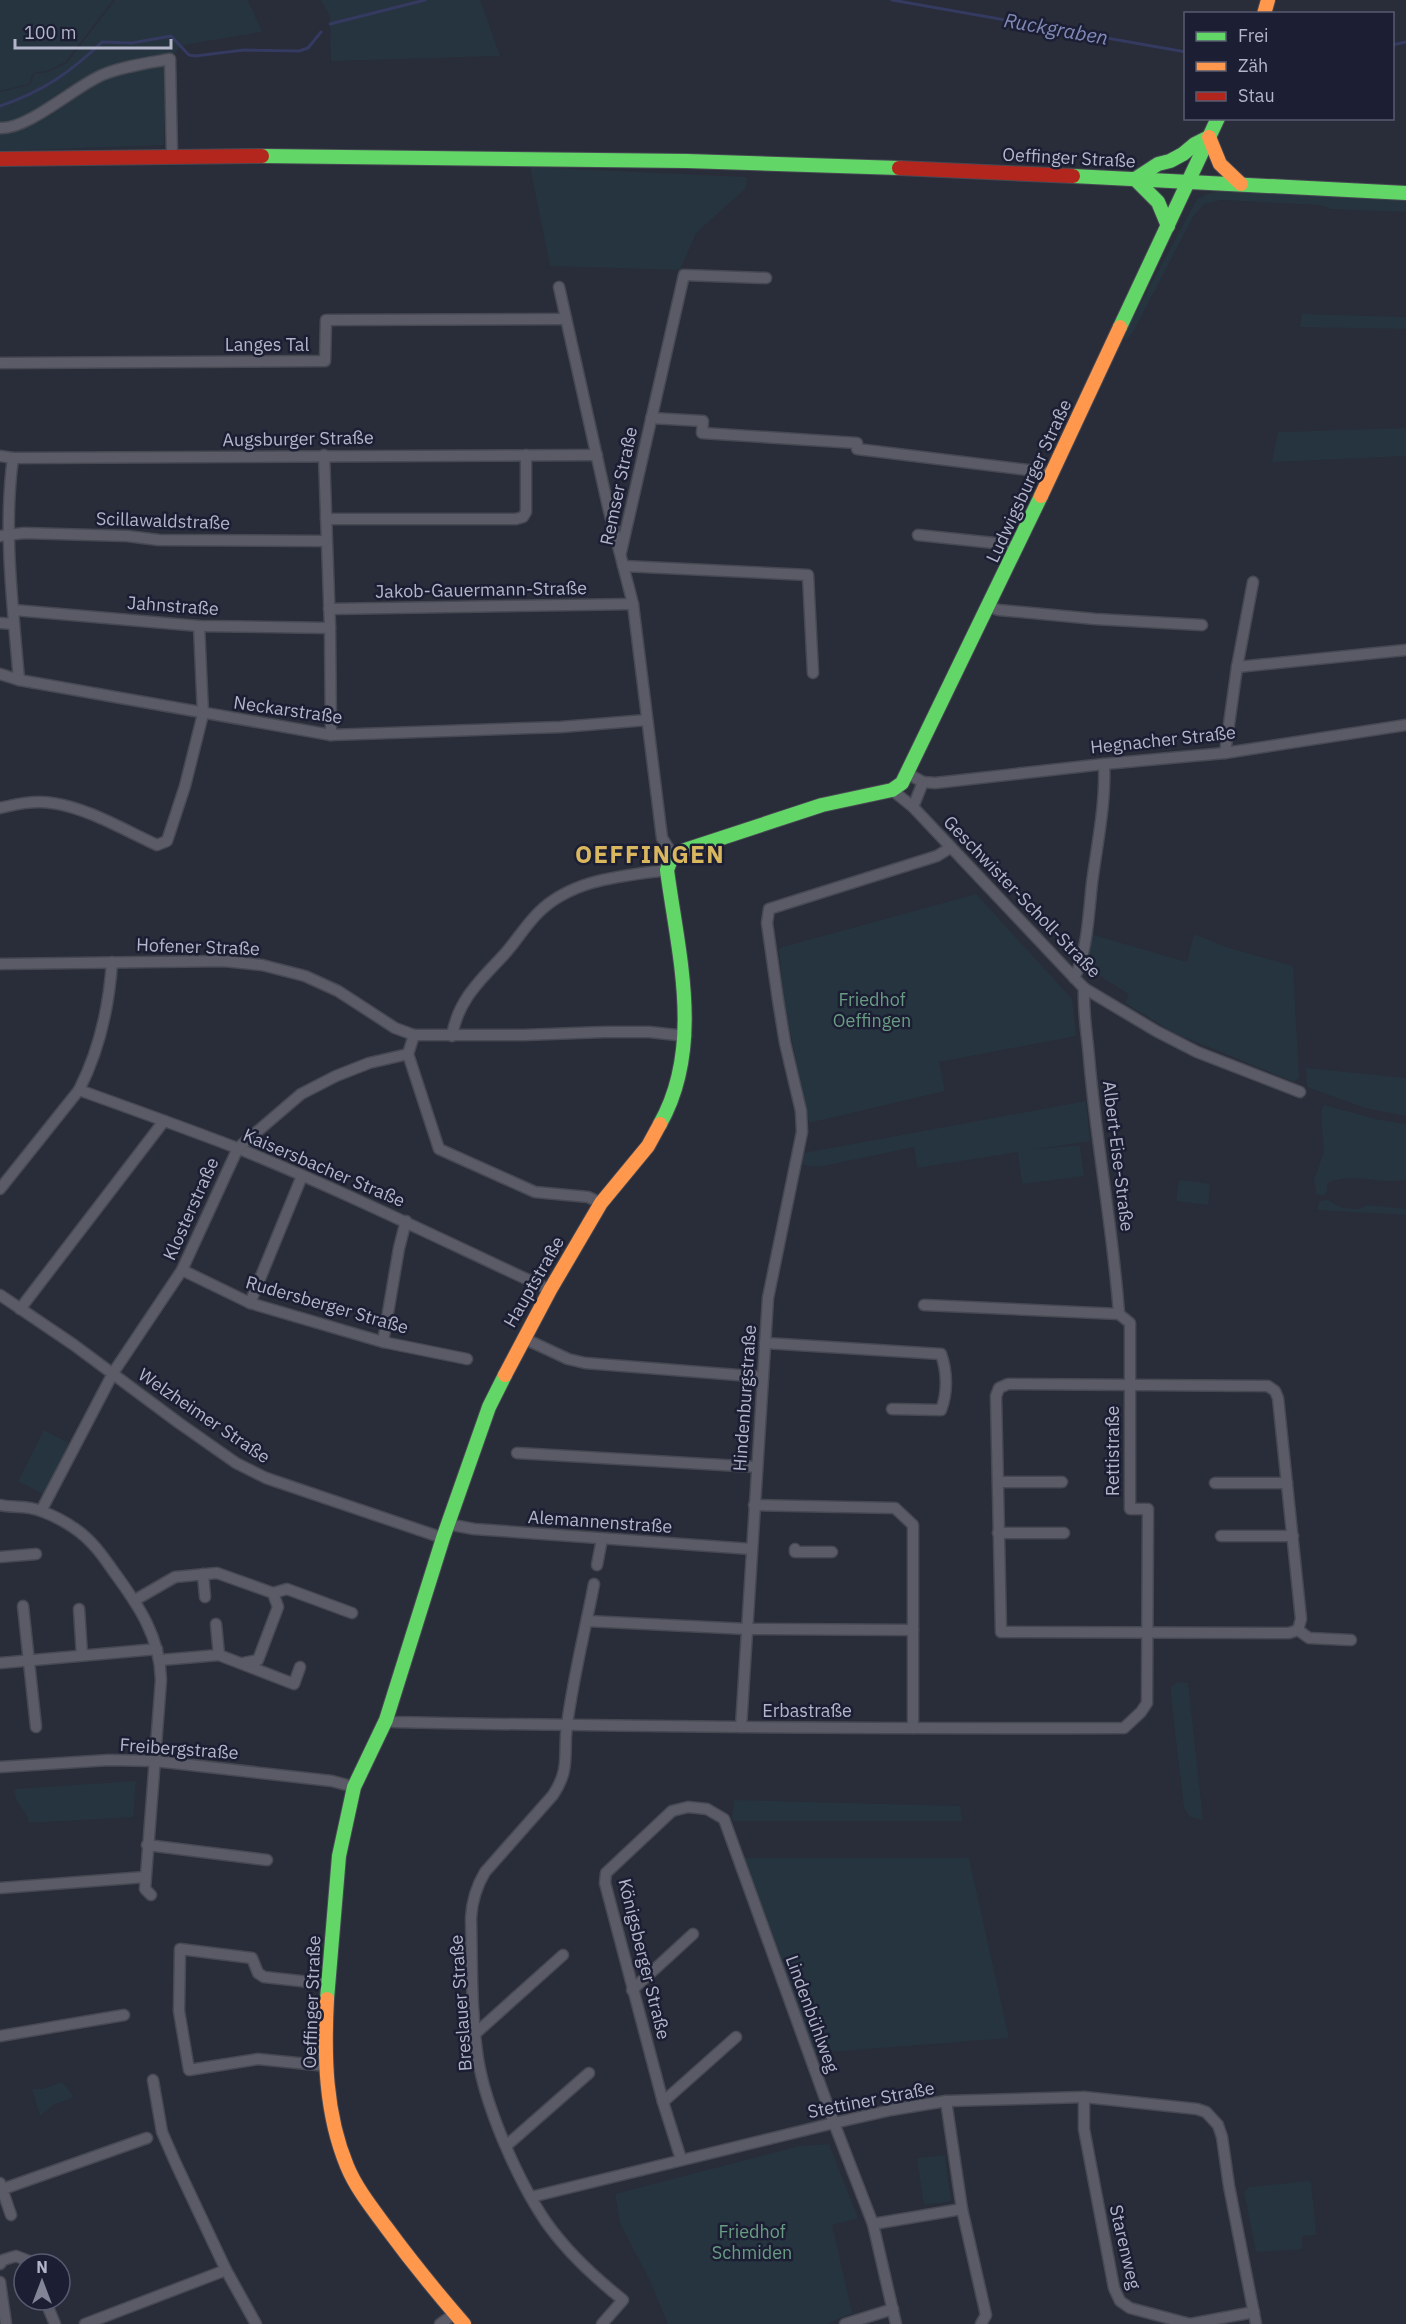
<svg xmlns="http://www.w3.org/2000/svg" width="1406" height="2324" viewBox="0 0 1406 2324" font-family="'IBM Plex Sans',sans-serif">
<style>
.green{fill:#26343f}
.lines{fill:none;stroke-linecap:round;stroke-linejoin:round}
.stream{stroke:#343a60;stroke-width:3}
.street-casing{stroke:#464852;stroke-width:13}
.fast-casing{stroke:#464852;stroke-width:16}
.slow-casing{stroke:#464852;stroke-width:16}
.jam-casing{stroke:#464852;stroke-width:16}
.street{stroke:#5a5b66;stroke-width:10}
.fast{stroke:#63d668;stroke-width:14}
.slow{stroke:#ff974d;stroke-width:14}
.jam{stroke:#b3261e;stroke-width:14}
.labels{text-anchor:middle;stroke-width:5;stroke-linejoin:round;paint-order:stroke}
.street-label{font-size:18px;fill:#b3b5ca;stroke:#1c1f34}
.park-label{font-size:18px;fill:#699c83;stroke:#1c1f34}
.water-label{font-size:20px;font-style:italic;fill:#8189b7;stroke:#1c1f34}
.district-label{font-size:24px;font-weight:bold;letter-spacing:1.5px;fill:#d9b75f;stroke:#1c1f34}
</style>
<rect width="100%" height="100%" fill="#292c39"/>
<!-- green -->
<g class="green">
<polygon points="0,0 113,0 65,62 47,71 33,73 29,84 0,91"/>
<polygon points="115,0 248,0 262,32 189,44 179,48 166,65 164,145 0,151 0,92 30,85 34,74 48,72 67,63"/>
<polygon points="321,0 480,0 500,56 331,61 330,17"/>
<polygon points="530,167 747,177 746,188 696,233 680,270 550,266"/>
<polygon points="1227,191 1406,199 1406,212 1331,209 1320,205 1221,200 1204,204 1193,217 1133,332 1126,341 1124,334 1197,199 1209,193"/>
<polygon points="1302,314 1406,317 1406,329 1300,327"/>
<polygon points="1406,428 1406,456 1272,462 1278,432"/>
<polygon points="976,894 1072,999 1076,1036 939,1062 945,1091 809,1123 784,1002 779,948"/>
<polygon points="1090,934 1187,962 1194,934 1229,948 1293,966 1299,1078 1294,1082 1174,1033 1125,1003 1129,994 1085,967"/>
<polygon points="1306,1068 1406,1078 1406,1116 1365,1108 1307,1087"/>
<polygon points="1086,1101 1090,1141 1030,1150 1080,1145 1084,1176 1022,1184 1018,1152 917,1168 914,1147 819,1167 802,1165 804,1153"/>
<path d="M1324 1105 1375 1119 1406 1124V1180C1376 1185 1358 1171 1327 1183V1190L1324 1196 1316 1194 1314 1179 1324 1152 1321 1111Z"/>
<polygon points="1179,1180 1210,1184 1208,1205 1176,1201"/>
<polygon points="1328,1200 1342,1208 1359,1209 1367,1205 1406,1209 1406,1215 1317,1210 1319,1201"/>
<polygon points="44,1430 69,1443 44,1494 18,1481"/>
<polygon points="1177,1682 1188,1683 1203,1820 1190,1817 1184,1808 1171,1697 1171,1687"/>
<path d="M136 1781 133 1817 29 1823C28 1810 16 1808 14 1789Z"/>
<polygon points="734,1800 960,1806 962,1821 732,1821"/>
<polygon points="742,1858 969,1858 1009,2038 815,2053"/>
<polygon points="62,2082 74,2097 53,2105 40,2116 32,2089 42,2089"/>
<polygon points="829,2144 858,2218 832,2225 852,2313 827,2324 668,2324 650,2281 620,2223 615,2194 800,2146"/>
<polygon points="945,2155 951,2201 924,2205 917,2158"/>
<polygon points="1311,2181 1316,2235 1302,2236 1302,2249 1256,2252 1244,2192 1249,2187"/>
</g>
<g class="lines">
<!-- stream -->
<g class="stream">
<polyline points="892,0 1186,52"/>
<polyline points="330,24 425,0"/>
<polyline points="1392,45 1406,42"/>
<path d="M0 106C42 92 71 72 102 42L132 43 171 36 189 55 195 56 244 50 299 51 308 48 321 32"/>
</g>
<!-- street casing -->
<g class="street-casing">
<g id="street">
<path d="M0 128C27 130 76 86 102 75 124 66 148 63 170 59L172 155"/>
<polyline points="559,287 609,511 633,604 662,838 673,855"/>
<polyline points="0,363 325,361 326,320 566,319"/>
<polyline points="651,418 703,421 702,433 857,443"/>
<polyline points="857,449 1052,473"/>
<polyline points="324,455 330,628 331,735"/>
<polyline points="0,456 13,458 597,455"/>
<path d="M13 458C3 530 13 607 19 680"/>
<polyline points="326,519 516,519 523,517 526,512 526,455"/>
<polyline points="918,535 1004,544 1016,548"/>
<polyline points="0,536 24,533 127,536 159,540 326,541"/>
<polyline points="621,552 684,275 766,278"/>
<polyline points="623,566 808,575 813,673"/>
<polyline points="989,607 999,610 1095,619 1202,625"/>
<polyline points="329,609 633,604"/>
<polyline points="14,610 199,626 330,628"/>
<polyline points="0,623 14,624"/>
<polyline points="1237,667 1253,582"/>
<polyline points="0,674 19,680 331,735 561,727 647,720"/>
<polyline points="1225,753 1237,667 1406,650"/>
<polyline points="908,774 923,782 935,783 1104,764 1225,753 1406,725"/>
<polyline points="892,790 913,807 1084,988 1156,1031 1197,1052 1300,1092"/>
<polyline points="913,807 923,782"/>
<path d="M0 808C17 804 34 800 52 803 88 808 124 830 157 845L167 841 185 786 203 714 199 626"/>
<polyline points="0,964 224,961 262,965 305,976 338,991 395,1028 414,1035 524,1035 604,1032 649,1032 686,1036"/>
<path d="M1074 978C1087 956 1089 910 1092 883 1097 844 1106 803 1104 764"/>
<path d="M452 1036C457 1003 478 982 500 959 514 945 524 927 538 913 572 879 622 876 667 870"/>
<polyline points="408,1054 439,1149 535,1192 588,1197 601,1203"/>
<path d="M79 1090C132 1109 185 1128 237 1148 344 1191 446 1242 550 1290"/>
<path d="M0 1189 79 1090C100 1049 109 1007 112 962"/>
<polyline points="182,1270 250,1303 383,1342 467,1359"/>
<polyline points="0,1295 74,1345 179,1423 236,1463 266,1478 443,1538"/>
<polyline points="250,1303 302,1176"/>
<polyline points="924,1305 1119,1314"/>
<polyline points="20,1309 164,1121"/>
<polyline points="523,1338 568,1359 585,1363 763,1377"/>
<polyline points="383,1342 399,1248 406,1221"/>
<path d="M765 1343 941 1354C947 1371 948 1392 941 1410L892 1409"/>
<polyline points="113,1373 182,1270 238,1148 301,1094 336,1076 369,1063 408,1054 414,1035"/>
<polygon points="1008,1384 1268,1386 1275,1391 1278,1398 1301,1619 1298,1630 1289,1633 1001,1632 996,1396 999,1388"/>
<polyline points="517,1453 757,1467"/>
<polyline points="998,1482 1062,1482"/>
<polyline points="1215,1483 1287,1483"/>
<path d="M0 1505C14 1508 27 1505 41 1511 52 1515 64 1521 74 1528 91 1539 103 1556 114 1572 139 1606 160 1637 161 1680L145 1889 151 1895"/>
<polyline points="754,1505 895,1508 913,1525 913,1728"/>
<polyline points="41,1511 110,1379"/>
<polyline points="447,1524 474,1529 751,1549"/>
<polyline points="998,1533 1064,1533"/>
<polyline points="1221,1536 1293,1536"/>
<polyline points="795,1549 795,1552 832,1552"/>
<polyline points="0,1557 36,1554"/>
<polyline points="597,1565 602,1539"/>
<polyline points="203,1574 205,1597"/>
<path d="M594 1584C585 1631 573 1678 567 1725 563 1754 571 1768 553 1795L485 1872C476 1887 472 1900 471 1918 472 1964 471 2013 478 2059 486 2108 518 2181 546 2222 567 2252 594 2277 623 2300L602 2324"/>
<polyline points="135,1600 175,1577 217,1573 273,1593 287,1589 352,1613"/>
<polyline points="23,1606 36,1727"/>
<polyline points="79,1609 82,1655"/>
<polyline points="587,1621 747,1629 913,1630"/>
<polyline points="216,1624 219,1655"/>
<polyline points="1298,1630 1309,1638 1351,1640"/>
<polyline points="161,1660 219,1655 294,1684 300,1667"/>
<polyline points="0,1663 157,1649"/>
<polyline points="243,1663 258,1660 278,1607 273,1593"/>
<path d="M386 1720 394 1722C638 1727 881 1729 1124 1728L1141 1712 1147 1703 1148 1509H1130V1323L1119 1314C1113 1228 1096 1143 1089 1057 1087 1034 1083 1012 1084 988"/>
<polyline points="741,1727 768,1298 802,1132 801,1111 785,1043 778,1000 767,923 769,909 937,856 950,848"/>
<polyline points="0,1767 109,1760 155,1761 332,1781 354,1787"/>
<polyline points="147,1845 267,1860"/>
<polyline points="0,1888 145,1877"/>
<polyline points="632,1990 693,1934"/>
<polyline points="476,2033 563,1955"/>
<polyline points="0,2036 124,2015"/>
<polyline points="327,2066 258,2059 189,2070 179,2011 180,1949 252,1958 258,1973 264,1977 328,1984"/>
<polyline points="153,2080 162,2132 176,2164 226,2270 256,2324"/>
<polyline points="1084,2097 1084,2129 1114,2288 1120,2301 1130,2308 1190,2324 1254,2312"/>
<polyline points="946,2101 962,2209 986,2315 981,2324"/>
<polyline points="663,2102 736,2037"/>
<polyline points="506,2146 589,2073"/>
<polyline points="681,2159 663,2102 605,1883 606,1873 672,1811 688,1807 707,1809 724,1819 834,2123 873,2224 896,2324"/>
<polyline points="0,2183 11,2215"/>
<polyline points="0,2190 147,2138"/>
<polyline points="531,2197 834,2123 891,2110 946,2101 1084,2097 1197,2109 1206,2112 1218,2125 1222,2137 1229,2186 1256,2324"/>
<polyline points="873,2224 962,2209"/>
<polyline points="0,2264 3,2260 16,2256 29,2261 30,2264"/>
<polyline points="0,2282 6,2324"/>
<polyline points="45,2300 55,2324"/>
<polyline points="85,2324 226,2270"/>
<polyline points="440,2324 454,2314"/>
<polyline points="845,2324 893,2309"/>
</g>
</g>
<!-- fast casing -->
<g class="fast-casing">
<g id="fast">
<polyline points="262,156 687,161 899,168"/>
<polyline points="1073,176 1406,193"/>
<polyline points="1135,179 1158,164 1170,161 1183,154 1195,144 1209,137"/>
<polyline points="1135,179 1158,202 1168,226"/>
<polyline points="1120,327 1218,118"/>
<path d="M660 1124C704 1046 678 953 667 870L671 859 679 852 822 805 892 790 902 783 1041 496"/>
<polyline points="327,1999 339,1856 354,1787 386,1720 443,1538 489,1407 505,1375"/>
</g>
</g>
<!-- slow casing -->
<g class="slow-casing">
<g id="slow">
<polyline points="1264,14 1268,0"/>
<polyline points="1209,137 1220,164 1241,184"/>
<polyline points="1041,496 1120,327"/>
<polyline points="505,1375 550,1290 601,1203 648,1146 660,1124"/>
<path d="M327 1999C324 2055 325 2113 347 2166 356 2188 372 2208 386 2227 411 2261 437 2293 464 2324"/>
</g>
</g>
<!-- jam casing -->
<g class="jam-casing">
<g id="jam">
<polyline points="0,159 262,156"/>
<polyline points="899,168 1073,176"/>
</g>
</g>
<!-- street -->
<use href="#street" class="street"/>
<!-- fast -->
<use href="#fast" class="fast"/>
<!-- slow -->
<use href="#slow" class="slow"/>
<!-- jam -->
<use href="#jam" class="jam"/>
</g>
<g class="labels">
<!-- street labels -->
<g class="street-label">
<text transform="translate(1069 158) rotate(3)" y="6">Oeffinger Straße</text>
<text x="267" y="351">Langes Tal</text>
<text transform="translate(298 439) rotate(-1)" y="6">Augsburger Straße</text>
<text transform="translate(1029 481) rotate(-65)" y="6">Ludwigsburger Straße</text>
<text transform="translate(619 486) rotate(-78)" y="6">Remser Straße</text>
<text transform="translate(163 521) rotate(2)" y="6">Scillawaldstraße</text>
<text transform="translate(481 590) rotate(-1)" y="6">Jakob-Gauermann-Straße</text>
<text transform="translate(173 606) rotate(4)" y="6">Jahnstraße</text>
<text transform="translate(288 710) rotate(8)" y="6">Neckarstraße</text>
<text transform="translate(1163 740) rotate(-6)" y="6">Hegnacher Straße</text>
<text transform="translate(1022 897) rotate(46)" y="6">Geschwister-Scholl-Straße</text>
<text transform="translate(198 947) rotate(2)" y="6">Hofener Straße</text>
<text transform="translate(1118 1156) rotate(83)" y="6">Albert-Eise-Straße</text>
<text transform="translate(324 1168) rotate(23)" y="6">Kaisersbacher Straße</text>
<text transform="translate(191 1209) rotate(-66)" y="6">Klosterstraße</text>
<text transform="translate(534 1282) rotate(-60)" y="6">Hauptstraße</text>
<text transform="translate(327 1305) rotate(16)" y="6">Rudersberger Straße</text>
<text transform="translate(745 1398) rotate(-86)" y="6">Hindenburgstraße</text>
<text transform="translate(204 1416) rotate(34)" y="6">Welzheimer Straße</text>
<text transform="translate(1113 1451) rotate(-90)" y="6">Rettistraße</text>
<text transform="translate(600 1522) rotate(4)" y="6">Alemannenstraße</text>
<text x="807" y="1717">Erbastraße</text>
<text transform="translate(179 1749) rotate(4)" y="6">Freibergstraße</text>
<text transform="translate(644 1959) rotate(76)" y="6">Königsberger Straße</text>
<text transform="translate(312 2002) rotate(-88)" y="6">Oeffinger Straße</text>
<text transform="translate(461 2003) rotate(-94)" y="6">Breslauer Straße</text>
<text transform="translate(812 2014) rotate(70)" y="6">Lindenbühlweg</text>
<text transform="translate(871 2100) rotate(-11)" y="6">Stettiner Straße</text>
<text transform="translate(1125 2247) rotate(77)" y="6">Starenweg</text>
</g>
<!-- park labels -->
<g class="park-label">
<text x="872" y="1006">Friedhof<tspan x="872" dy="21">Oeffingen</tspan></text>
<text x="752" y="2238">Friedhof<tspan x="752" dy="21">Schmiden</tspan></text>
</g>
<!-- water labels -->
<g class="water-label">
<text transform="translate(1056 29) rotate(10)" y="7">Ruckgraben</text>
</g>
<!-- district labels -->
<g class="district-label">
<text x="650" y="863">OEFFINGEN</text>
</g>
</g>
<!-- legend -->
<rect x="1184" y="12" width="210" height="108" fill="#1c1f34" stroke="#585b70" stroke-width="1.5"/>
<rect x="1196" y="32" width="30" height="9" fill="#63d668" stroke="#585b70" stroke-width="1.5"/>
<text x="1238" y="42" font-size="18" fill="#b3b5ca">Frei</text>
<rect x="1196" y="62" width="30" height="9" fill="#ff974d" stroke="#585b70" stroke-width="1.5"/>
<text x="1238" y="72" font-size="18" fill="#b3b5ca">Zäh</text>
<rect x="1196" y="92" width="30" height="9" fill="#b3261e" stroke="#585b70" stroke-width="1.5"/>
<text x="1238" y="102" font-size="18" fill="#b3b5ca">Stau</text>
<!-- north arrow -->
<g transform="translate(42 2282)"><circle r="28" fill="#1c1f34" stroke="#585b70" stroke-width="1.5"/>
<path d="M0-4.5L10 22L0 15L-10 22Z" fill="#838597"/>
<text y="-9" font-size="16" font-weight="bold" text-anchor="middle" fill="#b3b5ca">N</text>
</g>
<!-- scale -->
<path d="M15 39v9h156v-9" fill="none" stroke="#b3b5ca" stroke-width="3"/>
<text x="24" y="39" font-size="18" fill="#b3b5ca" stroke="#1c1f34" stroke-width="4.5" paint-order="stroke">100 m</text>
</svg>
